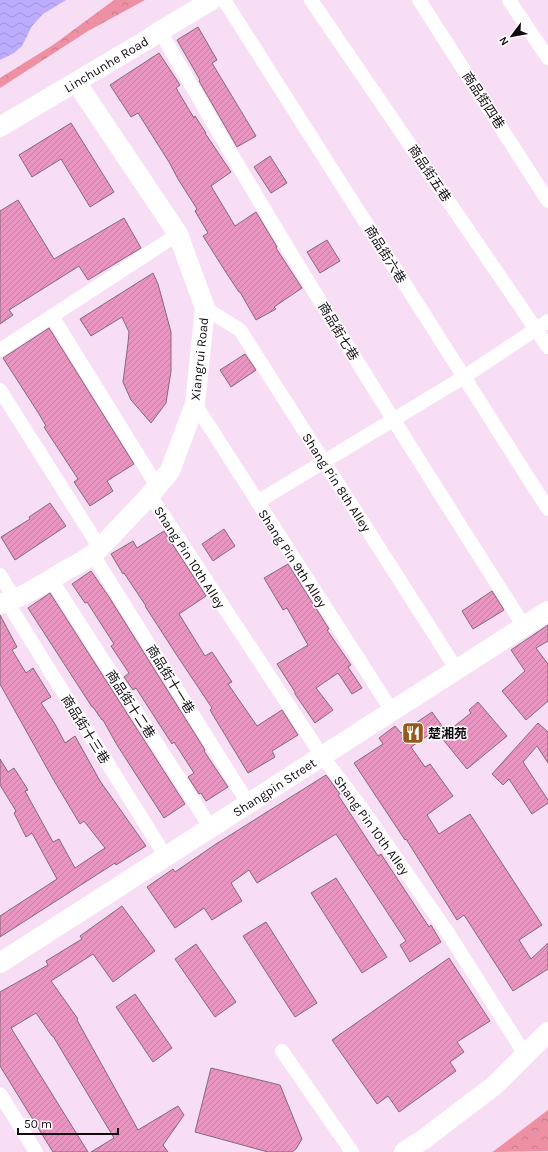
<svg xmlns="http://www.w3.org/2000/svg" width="548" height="1152" viewBox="0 0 548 1152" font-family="Karla,'Noto Sans SC',sans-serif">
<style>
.forest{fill:url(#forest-crowns)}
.water{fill:url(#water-waves)}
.building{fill:url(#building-hatch);stroke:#866a78}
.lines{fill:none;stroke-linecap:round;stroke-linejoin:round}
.street{stroke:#fff;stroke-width:14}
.secondary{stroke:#fff;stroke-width:20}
.labels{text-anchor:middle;stroke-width:3;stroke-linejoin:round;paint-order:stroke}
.street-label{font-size:13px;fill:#120a11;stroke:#fff}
.poi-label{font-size:13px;font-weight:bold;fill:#120a11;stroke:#fff;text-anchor:start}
</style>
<defs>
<pattern id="forest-crowns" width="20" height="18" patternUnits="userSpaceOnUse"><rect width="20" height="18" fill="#ed90a4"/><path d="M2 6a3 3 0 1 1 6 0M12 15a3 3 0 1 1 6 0" fill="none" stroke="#ca7b8c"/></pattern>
<pattern id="water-waves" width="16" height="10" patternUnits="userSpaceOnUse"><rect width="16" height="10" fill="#bcacfd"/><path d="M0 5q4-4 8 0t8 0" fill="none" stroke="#a193d8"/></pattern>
<pattern id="building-hatch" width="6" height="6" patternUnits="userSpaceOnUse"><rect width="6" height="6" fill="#e995c1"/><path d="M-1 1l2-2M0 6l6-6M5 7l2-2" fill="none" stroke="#c77fa5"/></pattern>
</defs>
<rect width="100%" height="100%" fill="#f8def5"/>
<!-- forest -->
<g class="forest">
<polygon points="114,0 145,0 88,31 0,88 0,78 53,45"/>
<polygon points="548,1110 548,1151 492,1152 494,1151"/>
</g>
<!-- water -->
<polygon class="water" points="0,0 66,0 43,14 32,26 22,46 14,53 0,60"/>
<!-- building -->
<g class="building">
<polygon points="198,27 217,60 212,63 256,136 237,147 199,81 200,80 177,40"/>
<polygon points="159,53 180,85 176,88 194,118 195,116 206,133 205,133 231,172 211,186 235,226 256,212 277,247 276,248 302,288 274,307 276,309 256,320 240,292 239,292 227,274 203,236 208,233 195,211 197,209 178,179 169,162 138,113 131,117 110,85"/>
<polygon points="71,123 114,192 90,207 61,159 32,177 19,155"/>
<polygon points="270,156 287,183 271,193 254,167"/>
<polygon points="18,200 54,259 124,218 141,248 88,280 79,266 9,310 13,315 0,324 0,211"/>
<polygon points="327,240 340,261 320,273 307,252"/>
<polygon points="153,273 158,284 171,332 171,371 166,403 151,423 131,400 123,382 128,343 129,332 122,317 91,336 80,319"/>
<polygon points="49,328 134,464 107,481 113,491 90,506 74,482 78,479 44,427 46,426 39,414 3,358"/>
<polygon points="245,354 256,370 231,387 220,370"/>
<polygon points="50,503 66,526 15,560 1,537 30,519 29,517"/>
<polygon points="224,529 235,546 213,561 202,544"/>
<polygon points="164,531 206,596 179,614 205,656 212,652 232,682 228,684 257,726 282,710 298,735 272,751 275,757 248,773 210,710 212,708 178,657 145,606 146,606 124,573 123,574 111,554 133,541 137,548"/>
<polygon points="288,564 329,629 327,630 351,665 348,667 362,688 352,694 338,673 316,688 333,710 315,723 295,694 295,692 277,664 308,645 287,608 283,610 264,578"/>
<polygon points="91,571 109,597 205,750 204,751 228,787 206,801 201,793 199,794 188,777 194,773 174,742 172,744 136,688 133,690 124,677 129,673 111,646 114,644 87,602 85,603 72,584"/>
<polygon points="492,591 504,610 473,629 462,611"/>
<polygon points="50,593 185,804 164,818 117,745 103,720 102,720 93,707 92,707 28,608"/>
<polygon points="0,615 17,647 12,650 26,673 33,668 51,697 41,703 55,724 65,743 75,736 100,781 146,846 116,865 115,863 0,937 0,916 57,879 32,833 26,837 14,813 16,811 0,785 0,759 8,772 14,768 28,790 25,791 53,842 59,839 75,868 105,848 84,821 80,824 53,779 0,684"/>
<polygon points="548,625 548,641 536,648 548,664 548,701 526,720 502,691 525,671 511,650"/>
<polygon points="478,702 507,736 467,769 441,737 471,713 469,710"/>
<polygon points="432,712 442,726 411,747 425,767 430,764 453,796 427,815 439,834 470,814 542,925 519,940 531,959 548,943 548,969 513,991 464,915 457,920 406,839 405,840 354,763 383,744 379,738 395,726 401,733"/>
<polygon points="538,723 548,732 548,763 537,746 523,762 548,800 548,803 532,814 509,779 503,785 492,774"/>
<polygon points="326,775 340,794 338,795 378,856 381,854 429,927 431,925 441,942 410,962 400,945 406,941 336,834 257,883 249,870 231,883 242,901 212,920 204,908 175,928 147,887 173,869 175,872 216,844"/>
<polygon points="336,878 387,957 362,973 311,893"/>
<polygon points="122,906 155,951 113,982 93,954 51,981 78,1019 77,1020 138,1130 178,1106 184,1115 163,1145 168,1152 91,1152 114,1138 53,1036 52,1036 36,1013 11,1028 88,1152 53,1152 0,1066 0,992 48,965 46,961 82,939 80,936"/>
<polygon points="266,922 317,1003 295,1017 243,936"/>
<polygon points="196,944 236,1002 215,1017 175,959"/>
<polygon points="449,958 490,1021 457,1042 464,1052 450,1062 456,1071 399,1112 388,1096 377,1104 332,1040"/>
<polygon points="135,994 172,1048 153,1062 116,1007"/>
<polygon points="211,1068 280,1085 302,1139 296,1149 292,1152 268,1152 195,1132"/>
</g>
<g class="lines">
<!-- street -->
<g class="street">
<polyline points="224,0 548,509"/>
<polyline points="311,0 548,347"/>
<polyline points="419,0 548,201"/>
<polyline points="509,0 548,58"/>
<path d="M160 31C275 233 399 430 524 626"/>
<polyline points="205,308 240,330 457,670"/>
<polyline points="52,316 157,486"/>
<polyline points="0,350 178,234"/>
<polyline points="0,390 100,548"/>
<polyline points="195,404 392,711"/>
<polyline points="150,495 322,756 363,810 450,936 526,1056"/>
<polyline points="257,502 464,377 548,321"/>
<polyline points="93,555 248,803"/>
<polyline points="0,575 15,599"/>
<polyline points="51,579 211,828"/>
<polyline points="7,602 166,857"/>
<polyline points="282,1051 352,1152"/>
<polyline points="0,1094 36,1152"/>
</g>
<!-- secondary -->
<g class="secondary">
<polyline points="0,127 150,38 160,31 212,0"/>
<path d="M0 604C24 597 45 583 66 570 78 564 90 558 100 548L150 495 170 471 195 404 205 308 178 234 76 82"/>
<polyline points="0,963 548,611"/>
<polyline points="404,1152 424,1139 495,1085 548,1032"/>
</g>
</g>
<!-- icons -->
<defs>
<g id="restaurant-square" transform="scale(1.15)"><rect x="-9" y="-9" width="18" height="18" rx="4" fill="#96591c" stroke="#fff"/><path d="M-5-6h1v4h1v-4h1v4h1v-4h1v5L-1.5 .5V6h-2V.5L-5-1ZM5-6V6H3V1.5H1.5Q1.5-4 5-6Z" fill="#fff"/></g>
</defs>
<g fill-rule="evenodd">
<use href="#restaurant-square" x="413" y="733"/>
</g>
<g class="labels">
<!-- street labels -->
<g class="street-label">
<text transform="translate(106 64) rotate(-31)" y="5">Linchunhe Road</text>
<text transform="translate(484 100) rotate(57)" y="5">商品街四巷</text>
<text transform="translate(430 173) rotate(56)" y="5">商品街五巷</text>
<text transform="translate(386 254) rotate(58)" y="5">商品街六巷</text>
<text transform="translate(339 331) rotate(59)" y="5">商品街七巷</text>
<text transform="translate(199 359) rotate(-84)" y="5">Xiangrui Road</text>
<text transform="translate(337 482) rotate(57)" y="5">Shang Pin 8th Alley</text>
<text transform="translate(190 557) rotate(57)" y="5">Shang Pin 10th Alley</text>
<text transform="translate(293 558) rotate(57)" y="5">Shang Pin 9th Alley</text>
<text transform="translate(171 679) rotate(58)" y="5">商品街十一巷</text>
<text transform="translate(131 704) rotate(57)" y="5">商品街十二巷</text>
<text transform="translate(86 729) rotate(58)" y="5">商品街十三巷</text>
<text transform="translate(274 787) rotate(-33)" y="5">Shangpin Street</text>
<text transform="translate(372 825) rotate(54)" y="5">Shang Pin 10th Alley</text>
</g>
<!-- poi labels -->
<g class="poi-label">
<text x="428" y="738">楚湘苑</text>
</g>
</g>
<!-- north arrow -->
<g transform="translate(512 36) rotate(238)" stroke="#ffffff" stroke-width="3" paint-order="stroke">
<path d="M0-3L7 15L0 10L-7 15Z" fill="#120a11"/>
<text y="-6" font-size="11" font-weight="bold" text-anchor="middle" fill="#120a11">N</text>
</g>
<!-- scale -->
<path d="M18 1128v6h100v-6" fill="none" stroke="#120a11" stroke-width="2"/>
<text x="24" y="1128" font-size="12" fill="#120a11" stroke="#ffffff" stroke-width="3" paint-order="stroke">50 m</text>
</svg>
